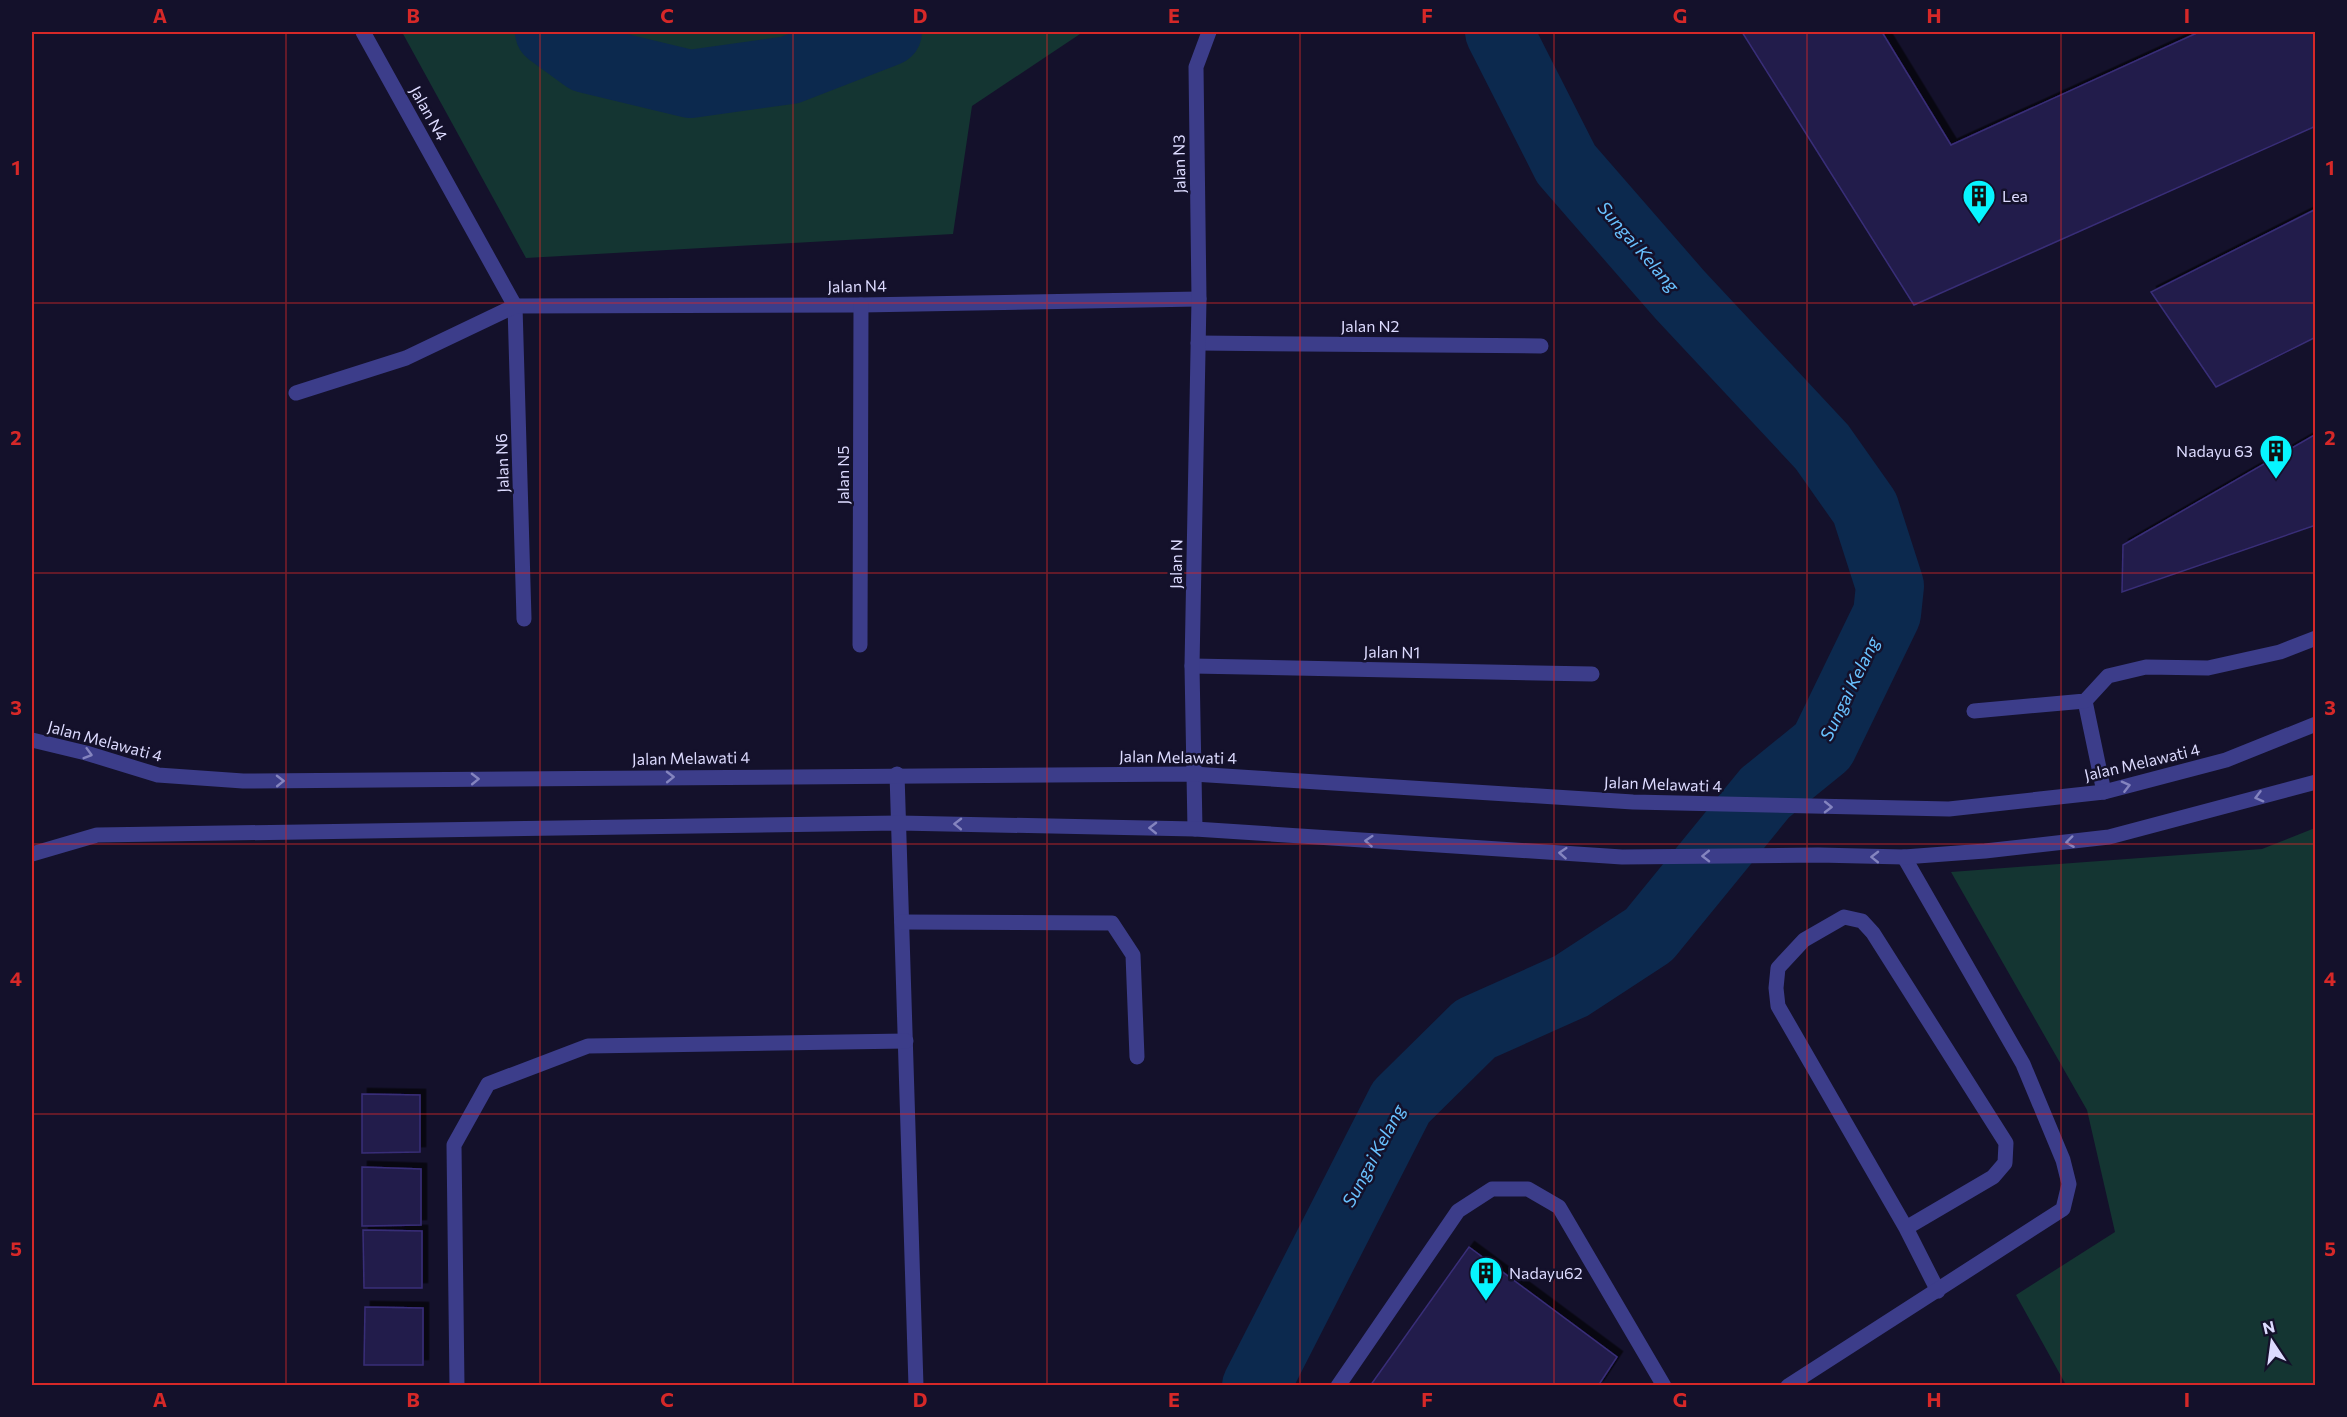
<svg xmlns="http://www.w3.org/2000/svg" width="2347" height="1417" viewBox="0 0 2347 1417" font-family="Commissioner,sans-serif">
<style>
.green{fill:#143532}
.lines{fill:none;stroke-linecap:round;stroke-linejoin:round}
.river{stroke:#0c294e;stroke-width:68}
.building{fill:#231d4c;stroke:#392e78;stroke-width:1.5;filter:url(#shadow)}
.service{stroke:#3c3d8a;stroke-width:15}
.minor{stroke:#3c3d8a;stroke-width:15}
.tertiary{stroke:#3c3d8a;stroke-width:15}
.oneway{stroke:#8484bf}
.grid{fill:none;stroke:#d62828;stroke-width:1.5;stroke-opacity:0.55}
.labels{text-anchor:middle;stroke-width:5;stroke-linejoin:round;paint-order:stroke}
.street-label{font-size:16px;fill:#dddbff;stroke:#14112b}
.poi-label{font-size:16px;fill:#dddbff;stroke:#14112b;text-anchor:start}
.water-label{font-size:18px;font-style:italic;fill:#69c2ff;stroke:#14112b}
.neatline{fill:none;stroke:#d62828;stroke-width:2}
.grid-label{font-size:20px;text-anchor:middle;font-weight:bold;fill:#d62828}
</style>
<defs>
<filter id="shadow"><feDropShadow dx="5.5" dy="-5.5" stdDeviation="0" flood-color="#0009"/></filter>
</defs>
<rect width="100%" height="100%" fill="#14112b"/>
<!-- green -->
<g class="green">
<polygon points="402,32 1083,32 972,106 953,234 526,258"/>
<polygon points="2315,828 2315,1385 2066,1385 2016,1295 2115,1232 2087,1110 1951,872 2262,849"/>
</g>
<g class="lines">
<!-- river -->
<g class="river">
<polyline points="549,32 586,59 690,84 790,70 888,32"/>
<polyline points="1256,1386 1401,1102 1475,1029 1571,986 1649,935 1765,793 1823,746 1887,614 1890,586 1865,508 1822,447 1680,295 1566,164 1499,32"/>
</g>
</g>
<!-- building -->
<g class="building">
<polygon points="1742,32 1882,32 1951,145 2199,32 2316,32 2316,126 1914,305"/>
<polygon points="2316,209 2316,337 2216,387 2151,292"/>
<polygon points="2316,434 2316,525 2122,592 2123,545"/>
<polygon points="362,1094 420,1095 420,1152 362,1153"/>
<polygon points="362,1167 421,1169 421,1225 362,1226"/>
<polygon points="363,1230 422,1231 422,1288 364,1288"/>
<polygon points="1469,1247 1617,1357 1598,1386 1370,1386"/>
<polygon points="365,1307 423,1308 423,1365 364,1365"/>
</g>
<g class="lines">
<!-- service -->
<g class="service">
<polyline points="2085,701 2104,792"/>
<polyline points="1974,711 2085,701 2108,676 2146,667 2208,668 2280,652 2316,638"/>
<polyline points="1906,1228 1993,1177 2005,1163 2006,1143 1873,933 1862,921 1844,917 1804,940 1778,968 1776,988 1778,1006 1906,1228 1938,1291"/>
</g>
<!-- minor -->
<g class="minor">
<polyline points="363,32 515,306 524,619"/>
<polyline points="1198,343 1541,346"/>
<polyline points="296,393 406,358 515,306 861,305 1199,299"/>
<polyline points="860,645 861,305"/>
<polyline points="1192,666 1592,674"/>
<polyline points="897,774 916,1386"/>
<polyline points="1195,829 1192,666 1199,299 1196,67 1209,32"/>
<polyline points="902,922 1112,923 1133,955 1137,1057"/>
<polyline points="457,1386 454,1145 488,1084 588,1046 906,1041"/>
<polyline points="1338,1386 1458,1211 1492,1189 1528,1189 1559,1207 1664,1386"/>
<polyline points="1788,1386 2063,1209 2069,1184 2063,1160 2023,1064 1904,857"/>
</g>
<!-- tertiary -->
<g class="tertiary">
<polyline points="32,740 86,753 158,775 243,781 1193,774 1633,802 1949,809 2104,792 2226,760 2316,724"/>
<polyline points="32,854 97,835 899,823 1195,829 1622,857 1818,855 1904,857 1985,851 2109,837 2316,782"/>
</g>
</g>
<!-- one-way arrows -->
<defs><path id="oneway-chevron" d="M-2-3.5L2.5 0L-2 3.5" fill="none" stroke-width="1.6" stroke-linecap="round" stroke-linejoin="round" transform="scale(1.5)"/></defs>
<g class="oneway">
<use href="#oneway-chevron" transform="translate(88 754) rotate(16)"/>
<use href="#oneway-chevron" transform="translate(670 777) rotate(-1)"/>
<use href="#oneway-chevron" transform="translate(475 779) rotate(-1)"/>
<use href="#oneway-chevron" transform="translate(280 781) rotate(-1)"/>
<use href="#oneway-chevron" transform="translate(2126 786) rotate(-14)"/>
<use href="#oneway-chevron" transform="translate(2259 797) rotate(165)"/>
<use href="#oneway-chevron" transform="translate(1828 807) rotate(1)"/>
<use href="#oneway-chevron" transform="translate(958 824) rotate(-179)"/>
<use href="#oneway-chevron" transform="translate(1153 828) rotate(-179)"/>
<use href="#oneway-chevron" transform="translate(1369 841) rotate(-176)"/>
<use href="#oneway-chevron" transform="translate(2070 842) rotate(173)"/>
<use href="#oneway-chevron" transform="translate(1563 853) rotate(-176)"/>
<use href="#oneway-chevron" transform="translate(1706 856) rotate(179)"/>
<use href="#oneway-chevron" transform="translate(1875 857) rotate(-179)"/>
</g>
<!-- grid -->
<path class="grid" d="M286 32V1386M540 32V1386M793 32V1386M1047 32V1386M1300 32V1386M1554 32V1386M1807 32V1386M2061 32V1386M32 303H2316M32 573H2316M32 844H2316M32 1114H2316"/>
<!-- icons -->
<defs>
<g id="building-pin" transform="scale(1.725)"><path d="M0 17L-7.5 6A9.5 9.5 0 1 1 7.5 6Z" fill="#07f5ff" stroke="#14112b"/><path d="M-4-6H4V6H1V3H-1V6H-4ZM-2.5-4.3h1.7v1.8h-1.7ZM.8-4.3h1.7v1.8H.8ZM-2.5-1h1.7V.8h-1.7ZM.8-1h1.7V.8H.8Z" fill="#111"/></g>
</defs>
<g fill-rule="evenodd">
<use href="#building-pin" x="1979" y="196"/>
<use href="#building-pin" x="2276" y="451"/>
<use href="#building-pin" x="1486" y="1273"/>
</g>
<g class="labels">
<!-- street labels -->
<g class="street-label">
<text transform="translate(429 113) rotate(61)" y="6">Jalan N4</text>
<text transform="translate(1179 164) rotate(-91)" y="6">Jalan N3</text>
<text transform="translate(857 286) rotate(-1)" y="6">Jalan N4</text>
<text x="1370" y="332">Jalan N2</text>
<text transform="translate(502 463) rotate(-92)" y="6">Jalan N6</text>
<text transform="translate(843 475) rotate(-90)" y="6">Jalan N5</text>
<text transform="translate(1176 564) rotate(-89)" y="6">Jalan N</text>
<text transform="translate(1392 652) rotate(1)" y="6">Jalan N1</text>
<text transform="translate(105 741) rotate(15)" y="6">Jalan Melawati 4</text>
<text transform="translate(1178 757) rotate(1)" y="6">Jalan Melawati 4</text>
<text transform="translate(691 758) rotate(-1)" y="6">Jalan Melawati 4</text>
<text transform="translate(2142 762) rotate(-13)" y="6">Jalan Melawati 4</text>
<text transform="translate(1663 784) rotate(2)" y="6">Jalan Melawati 4</text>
</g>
<!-- poi labels -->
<g class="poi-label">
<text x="2002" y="202">Lea</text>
<text x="2253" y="457" text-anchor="end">Nadayu 63</text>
<text x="1509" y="1279">Nadayu62</text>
</g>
<!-- water labels -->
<g class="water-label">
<text transform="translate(1638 247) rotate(49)" y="6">Sungai Kelang</text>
<text transform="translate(1850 689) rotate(-64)" y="6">Sungai Kelang</text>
<text transform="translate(1374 1156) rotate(-62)" y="6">Sungai Kelang</text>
</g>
</g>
<!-- border -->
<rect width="2347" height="1417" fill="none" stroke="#14112b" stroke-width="66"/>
<!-- north arrow -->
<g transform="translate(2272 1342) rotate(347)" stroke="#14112b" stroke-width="4.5" paint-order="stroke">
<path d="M0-4.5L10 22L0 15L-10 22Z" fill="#dddbff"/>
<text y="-9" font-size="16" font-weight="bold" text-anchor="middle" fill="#dddbff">N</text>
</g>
<rect x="33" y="33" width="2281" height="1351" class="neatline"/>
<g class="grid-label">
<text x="160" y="23">A</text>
<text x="413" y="23">B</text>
<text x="667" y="23">C</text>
<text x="920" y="23">D</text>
<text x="1174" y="23">E</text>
<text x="1427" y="23">F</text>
<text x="1680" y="23">G</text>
<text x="1934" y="23">H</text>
<text x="2187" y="23">I</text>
<text x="16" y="175">1</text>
<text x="2330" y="175">1</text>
<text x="16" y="445">2</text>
<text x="2330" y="445">2</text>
<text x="16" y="715">3</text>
<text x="2330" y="715">3</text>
<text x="16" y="986">4</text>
<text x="2330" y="986">4</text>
<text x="16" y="1256">5</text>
<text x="2330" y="1256">5</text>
<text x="160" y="1407">A</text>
<text x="413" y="1407">B</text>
<text x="667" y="1407">C</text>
<text x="920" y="1407">D</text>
<text x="1174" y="1407">E</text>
<text x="1427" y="1407">F</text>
<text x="1680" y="1407">G</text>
<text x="1934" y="1407">H</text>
<text x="2187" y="1407">I</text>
</g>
</svg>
